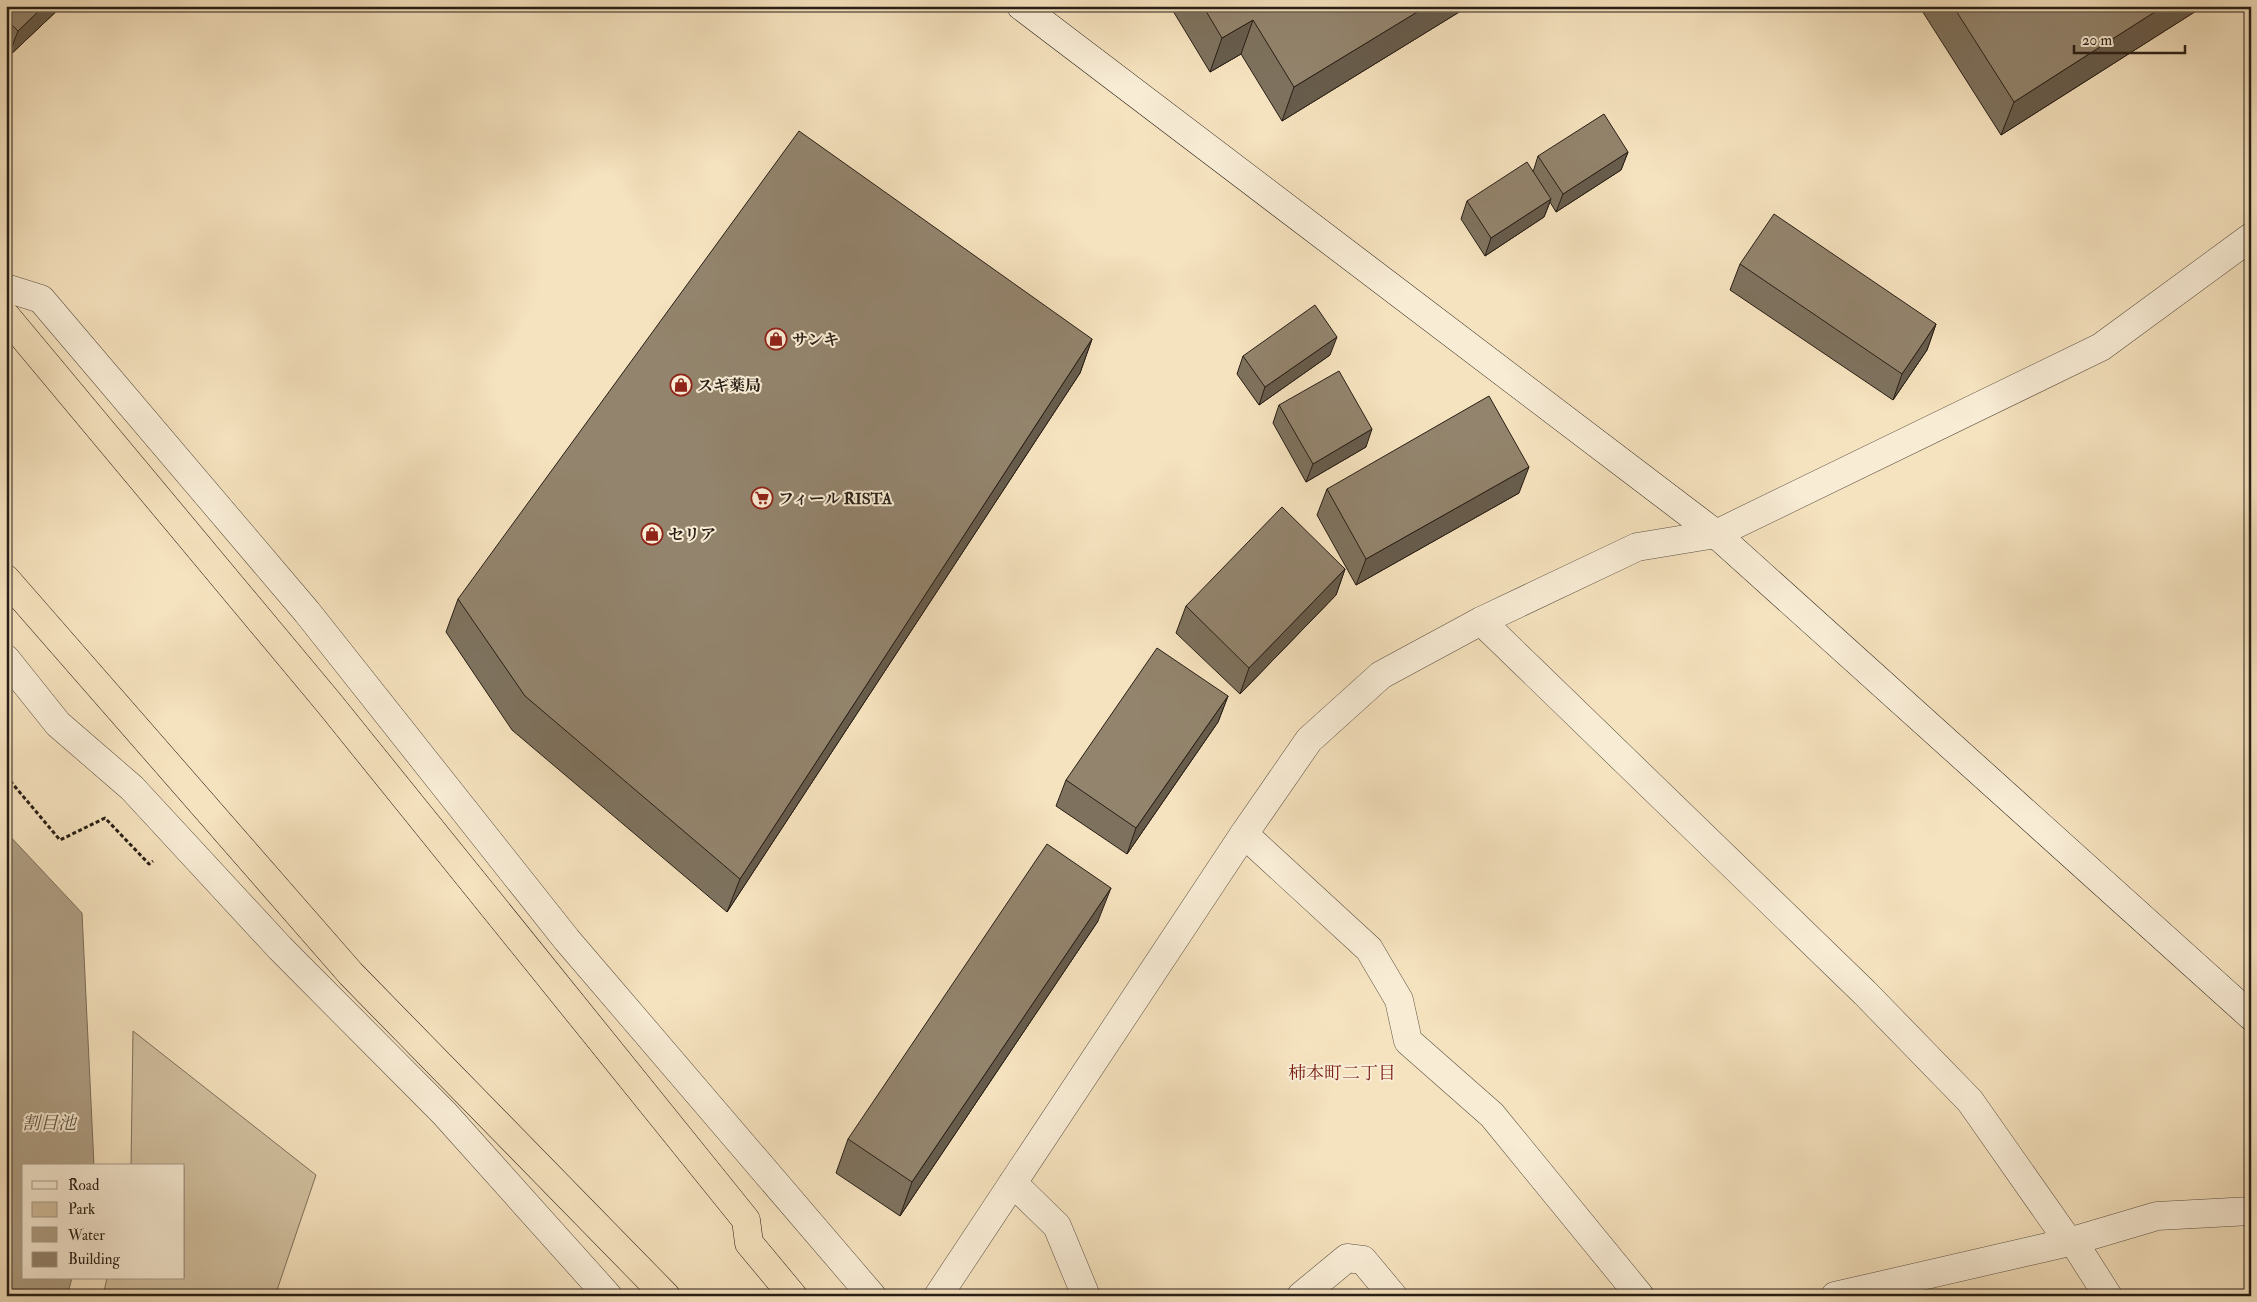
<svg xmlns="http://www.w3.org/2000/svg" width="2257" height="1302" viewBox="0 0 2257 1302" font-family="'IM FELL Double Pica','Noto Serif JP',serif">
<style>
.green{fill:#d2c1a1;stroke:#7d705c}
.water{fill:#af9f85;stroke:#796b59}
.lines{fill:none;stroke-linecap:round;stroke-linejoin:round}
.street-casing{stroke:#5b4f40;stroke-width:29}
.secondary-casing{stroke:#281e16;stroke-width:29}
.highway-casing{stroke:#281e16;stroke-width:29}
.path{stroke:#281e16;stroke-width:3;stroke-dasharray:4 2.5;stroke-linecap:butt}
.street{stroke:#f8ecd5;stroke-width:28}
.secondary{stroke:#f8ecd5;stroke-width:28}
.highway{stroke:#f5e2be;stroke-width:28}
.wall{fill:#7e725e;stroke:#281e16}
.shaded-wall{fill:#675c4c;stroke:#281e16}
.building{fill:#93846d;stroke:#281e16}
.labels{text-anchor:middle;stroke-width:4;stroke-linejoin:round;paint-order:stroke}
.poi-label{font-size:16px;font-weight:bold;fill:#281e16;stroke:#f8ecd5;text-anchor:start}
.neighbourhood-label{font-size:18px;fill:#7a1f14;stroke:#f8ecd5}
.water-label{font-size:18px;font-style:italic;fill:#5e5242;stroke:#f8ecd5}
</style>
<rect width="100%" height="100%" fill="#f5e2be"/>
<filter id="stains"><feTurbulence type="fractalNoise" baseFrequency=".004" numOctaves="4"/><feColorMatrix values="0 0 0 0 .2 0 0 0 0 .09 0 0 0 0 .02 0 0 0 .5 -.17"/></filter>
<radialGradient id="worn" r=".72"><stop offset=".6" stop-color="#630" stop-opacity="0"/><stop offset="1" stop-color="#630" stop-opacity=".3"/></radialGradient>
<!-- green -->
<polygon class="green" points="133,1031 316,1175 275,1296 103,1296 107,1278 184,1278 184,1166 131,1166"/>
<!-- water -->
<polygon class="water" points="6,832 82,913 94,1166 24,1166 24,1278 72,1278 67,1296 6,1296"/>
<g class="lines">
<!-- street casing -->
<g class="street-casing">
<g id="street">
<polyline points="6,288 41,299 307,612 567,940 872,1296"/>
<polyline points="1481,621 1865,993 1970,1101 2069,1242"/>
<polyline points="6,659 58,724 132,788 280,948 444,1113 608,1296"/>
<polyline points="1244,834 1369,949 1399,1000 1408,1041 1492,1115 1640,1296"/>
<polyline points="1013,1183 1057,1226 1086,1296"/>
<polyline points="2073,1241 2108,1296"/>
<polyline points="938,1296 1244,834 1309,740 1381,675 1481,621 1637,547 1716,534 2101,347 2251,237"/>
<polyline points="1301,1296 1347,1258 1363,1260 1393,1296"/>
<polyline points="1835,1296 2069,1242 2157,1216 2251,1211"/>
</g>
</g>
<!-- secondary casing -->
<g class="secondary-casing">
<polyline id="secondary" points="1021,6 1716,534 2251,1016"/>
</g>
<!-- highway casing -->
<g class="highway-casing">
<g id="highway">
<polyline points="6,316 329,703 746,1220 749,1243 793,1296"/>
<polyline points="6,579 351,974 666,1296"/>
</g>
</g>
<!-- path -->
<polyline class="path" points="6,776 60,840 105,818 149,864 153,861"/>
<!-- street -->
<use href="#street" class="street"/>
<!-- secondary -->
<use href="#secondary" class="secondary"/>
<!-- highway -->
<use href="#highway" class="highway"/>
</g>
<!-- wall -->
<g class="wall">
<polygon points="6,6 62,6 8,57 6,55"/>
<polygon points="1170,6 1469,6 1282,121 1241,54 1210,72"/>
<polygon points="1919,6 2204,6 2001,135"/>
<polygon points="1628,152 1621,170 1556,212 1550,202 1544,217 1485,256 1461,219 1467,201 1533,172 1538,156"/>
<polygon points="1740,264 1936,324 1927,350 1893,400 1730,290"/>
<polygon points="1092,339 1080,373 727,912 512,730 446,632 458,599"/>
<polygon points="1330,355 1259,405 1237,374 1243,356"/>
<polygon points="1279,405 1366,447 1306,482 1273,423"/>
<polygon points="1327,489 1519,493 1356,585 1317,515"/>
<polygon points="1345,569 1336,595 1240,694 1176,633 1186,606"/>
<polygon points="1228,696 1218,722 1127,854 1056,806 1066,780"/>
<polygon points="1098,921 900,1216 836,1173 848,1139"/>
</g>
<!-- shaded-wall -->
<g class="shaded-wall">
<polygon points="44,6 62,6 8,57 18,31"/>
<polygon points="1427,6 1469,6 1282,121 1294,87"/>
<polygon points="2164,6 2204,6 2001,135 2014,102"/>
<polygon points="1253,20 1241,54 1210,72 1222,38"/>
<polygon points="1628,152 1621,170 1556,212 1563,194"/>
<polygon points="1551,199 1544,217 1485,256 1491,238"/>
<polygon points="1936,324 1927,350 1893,400 1902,374"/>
<polygon points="1337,337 1330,355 1259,405 1265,387"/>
<polygon points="1092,339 1080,373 727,912 740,879"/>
<polygon points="1372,429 1366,447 1306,482 1313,464"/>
<polygon points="1529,467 1519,493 1356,585 1366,559"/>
<polygon points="1345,569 1336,595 1240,694 1249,668"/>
<polygon points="1228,696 1218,722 1127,854 1136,828"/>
<polygon points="1111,888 1098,921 900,1216 912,1182"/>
</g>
<!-- building -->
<g class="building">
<polygon points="6,6 44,6 18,31 6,19"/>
<polygon points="1203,6 1427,6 1294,87 1253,20 1222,38"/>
<polygon points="1953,6 2164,6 2014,102"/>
<polygon points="1604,114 1628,152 1563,194 1538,156"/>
<polygon points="799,131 1092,339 740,879 525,696 458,599"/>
<polygon points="1527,162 1551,199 1491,238 1467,201"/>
<polygon points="1774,214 1936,324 1902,374 1740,264"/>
<polygon points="1315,305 1337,337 1265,387 1243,356"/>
<polygon points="1339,371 1372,429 1313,464 1279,405"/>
<polygon points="1489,396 1529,467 1366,559 1327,489"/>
<polygon points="1282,507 1345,569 1249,668 1186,606"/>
<polygon points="1157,648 1228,696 1136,828 1066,780"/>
<polygon points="1047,844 1111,888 912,1182 848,1139"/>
</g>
<!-- icons -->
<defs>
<g id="shop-ring" transform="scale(1.125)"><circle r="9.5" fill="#f8ecd5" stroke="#8f2418" stroke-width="1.5"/><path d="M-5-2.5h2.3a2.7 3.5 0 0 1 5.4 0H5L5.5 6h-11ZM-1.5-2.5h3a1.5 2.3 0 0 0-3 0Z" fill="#8f2418"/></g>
<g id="supermarket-ring" transform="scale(1.125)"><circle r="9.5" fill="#f8ecd5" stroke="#8f2418" stroke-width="1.5"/><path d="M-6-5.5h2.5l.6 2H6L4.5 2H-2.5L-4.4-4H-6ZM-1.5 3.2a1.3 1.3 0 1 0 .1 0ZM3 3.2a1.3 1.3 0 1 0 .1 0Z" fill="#8f2418"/></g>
</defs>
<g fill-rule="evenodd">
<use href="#shop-ring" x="776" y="339"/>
<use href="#shop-ring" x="681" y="385"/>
<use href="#supermarket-ring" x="762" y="498"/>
<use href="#shop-ring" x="652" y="534"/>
</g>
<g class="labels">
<!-- poi labels -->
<g class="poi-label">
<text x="792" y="345">サンキ</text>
<text x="697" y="391">スギ薬局</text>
<text x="778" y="504">フィール RISTA</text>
<text x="668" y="540">セリア</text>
</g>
<!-- neighbourhood labels -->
<g class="neighbourhood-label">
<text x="1342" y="1079">柿本町二丁目</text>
</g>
<!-- water labels -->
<g class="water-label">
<text x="49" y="1129">割目池</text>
</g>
</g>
<!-- margin -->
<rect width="2257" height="1302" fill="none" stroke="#f5e2be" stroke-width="25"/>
<rect x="8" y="8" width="2242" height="1287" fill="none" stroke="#281e16" stroke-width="2.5"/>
<rect x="12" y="12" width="2232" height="1277" fill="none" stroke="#281e16"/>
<!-- legend -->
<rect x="22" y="1164" width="162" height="115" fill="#f8ecd5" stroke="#a59a89"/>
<rect x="32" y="1181" width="25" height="8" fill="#f8ecd5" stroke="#a59a89"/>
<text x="68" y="1190" font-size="15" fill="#281e16">Road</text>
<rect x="32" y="1202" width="25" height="15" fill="#d2c1a1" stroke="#a59a89"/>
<text x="68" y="1214" font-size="15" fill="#281e16">Park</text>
<rect x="32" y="1227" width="25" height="15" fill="#af9f85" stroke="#a59a89"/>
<text x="68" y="1240" font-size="15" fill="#281e16">Water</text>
<rect x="32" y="1252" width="25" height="15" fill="#93846d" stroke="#a59a89"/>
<text x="68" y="1264" font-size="15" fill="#281e16">Building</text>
<!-- scale -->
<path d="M2074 45v8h111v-8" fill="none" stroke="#281e16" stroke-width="2.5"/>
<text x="2082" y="45" font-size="15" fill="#281e16" stroke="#f8ecd5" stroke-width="4" paint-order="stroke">20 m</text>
<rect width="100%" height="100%" filter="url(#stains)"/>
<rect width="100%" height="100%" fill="url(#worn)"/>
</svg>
